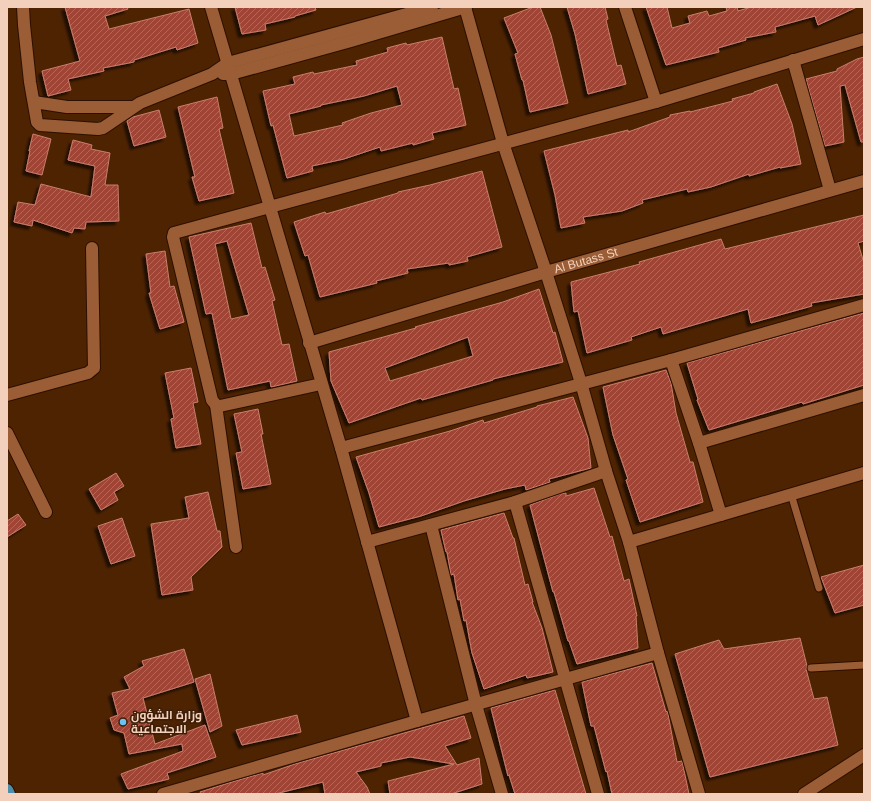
<svg xmlns="http://www.w3.org/2000/svg" width="871" height="801" viewBox="0 0 871 801" font-family="Arial,Cairo,sans-serif">
<style>
.building{fill:url(#building-hatch);stroke:#c97e6e;fill-rule:evenodd;filter:url(#shadow)}
.lines{fill:none;stroke-linecap:round;stroke-linejoin:round}
.service-casing{stroke:#2c0f00;stroke-width:9}
.minor-casing{stroke:#2c0f00;stroke-width:14}
.trunk-casing{stroke:#2c0f00;stroke-width:14}
.service{stroke:#9a5d35;stroke-width:7}
.minor{stroke:#9a5d35;stroke-width:12}
.trunk{stroke:#508da8;stroke-width:12}
.poi-dot{fill:#6ac3f1;stroke:#3d1e08;stroke-width:1.5}
.labels{text-anchor:middle;stroke-width:3;stroke-linejoin:round;paint-order:stroke}
.street-label{font-size:12px;fill:#f3d0bb;stroke:#3d1e08}
.poi-label{font-size:12px;font-weight:bold;fill:#f3d0bb;stroke:#3d1e08;text-anchor:start}
</style>
<defs>
<pattern id="building-hatch" width="6" height="6" patternUnits="userSpaceOnUse"><rect width="6" height="6" fill="#a04534"/><path d="M-1 1l2-2M0 6l6-6M5 7l2-2" fill="none" stroke="#b26759"/></pattern>
<filter id="shadow"><feDropShadow dx="-3.5" dy="3.5" stdDeviation="1" flood-color="#0009"/></filter>
</defs>
<rect width="100%" height="100%" fill="#4e2302"/>
<!-- building -->
<g class="building">
<polygon points="65,7 127,7 128,9 105,16 109,29 189,9 198,43 177,50 176,47 134,60 134,62 103,68 104,71 68,79 71,90 48,96 42,71 80,61"/>
<polygon points="235,7 315,7 316,10 295,16 295,17 265,24 266,30 242,34"/>
<polygon points="533,7 540,7 551,35 568,103 530,112 523,80 522,80 515,54 518,53 504,18"/>
<polygon points="567,7 605,7 608,19 606,20 617,66 621,65 626,84 588,94 575,34"/>
<polygon points="646,7 667,7 672,28 690,23 688,16 707,11 709,16 727,11 726,7 737,7 738,11 751,7 857,7 818,25 815,16 775,27 776,32 745,38 746,40 718,48 719,52 666,65"/>
<path d="M442 37 454 89 458 88 466 125 432 133 434 139 413 145V143L381 151 380 147 344 159 312 166 313 171 287 178 273 125 271 126 263 91 295 84 293 77 313 72 314 74 357 65 356 61 388 52 387 48 406 43 407 45ZM397 86 402 105 371 113 342 123 343 125 294 136 289 114 321 106V105L364 96Z"/>
<polygon points="864,57 864,142 861,142 845,85 840,86 844,142 825,146 806,79 837,71 837,69 857,59"/>
<polygon points="777,84 792,124 801,164 780,168 780,167 749,176 749,174 711,187 688,192 687,189 642,200 643,203 622,211 583,217 585,223 561,228 555,195 544,151 628,130 628,132 670,117 670,115 690,111 690,112 733,101 732,99 754,93 754,92"/>
<polygon points="217,97 223,128 219,129 234,193 199,201 192,177 195,177 178,107"/>
<polygon points="159,110 166,137 134,146 127,121 133,117"/>
<polygon points="33,134 51,139 42,175 26,171 30,151 29,151"/>
<polygon points="73,140 92,145 91,149 110,153 105,185 118,185 119,221 86,222 85,229 74,228 72,233 33,220 32,226 14,222 18,202 35,205 41,184 91,197 95,166 68,160"/>
<polygon points="482,171 502,247 467,257 468,261 449,265 449,263 407,269 408,273 376,281 377,283 320,297 308,255 305,256 294,222 325,212 326,214 398,193 398,192 430,185"/>
<polygon points="864,215 864,241 858,243 864,263 864,294 811,303 812,306 751,323 748,309 663,334 661,327 631,337 632,340 587,353 578,311 574,312 571,282 640,264 639,262 721,239 725,249"/>
<path d="M251 223 262 268 265 267 275 300 272 301 282 345 289 344 297 381 271 387 270 381 228 390 212 313 206 314 189 237ZM227 241 249 315 231 319 215 244Z"/>
<polygon points="165,251 170,287 174,286 184,322 160,329 149,293 151,293 146,254"/>
<path d="M539 289 553 333 555 332 563 362 493 379V380L422 400 421 398 349 423 331 381 329 352 416 328 415 327 503 302ZM468 337 473 356 390 381 385 368Z"/>
<polygon points="864,313 864,385 803,404 802,402 709,430 697,400 698,399 687,363"/>
<polygon points="191,368 198,402 193,403 201,444 176,448 171,419 174,418 165,373"/>
<polygon points="666,370 671,383 676,413 690,462 693,462 703,502 640,522 626,480 628,479 613,435 603,387"/>
<polygon points="573,397 588,438 591,468 549,479 550,482 526,490 525,485 505,489 464,501 421,516 379,527 369,493 356,457 450,431 483,420 484,423 537,407 537,406"/>
<polygon points="258,409 263,434 261,434 271,484 243,489 236,453 242,452 234,414"/>
<polygon points="116,473 124,486 114,492 118,500 101,510 89,489"/>
<polygon points="594,488 610,537 612,536 624,581 629,579 637,616 636,616 638,648 577,664 569,641 568,641 554,592 553,592 530,505 560,494 566,493 566,496"/>
<polygon points="208,492 217,531 220,531 222,547 191,577 193,590 162,595 151,524 189,518 185,497"/>
<polygon points="504,513 513,538 514,538 525,585 528,584 533,602 532,602 542,628 553,672 527,678 526,675 484,689 472,653 466,620 464,621 460,599 458,600 454,574 451,575 447,552 446,552 441,530"/>
<polygon points="18,514 26,525 7,537 7,521"/>
<polygon points="122,518 135,556 111,564 98,526"/>
<polygon points="864,565 864,605 835,613 821,577"/>
<polygon points="800,638 807,666 806,669 814,699 827,697 838,745 710,777 675,654 719,640 724,649"/>
<polygon points="184,649 194,682 143,698 155,744 205,725 216,757 167,773 169,779 128,789 121,774 183,751 182,744 129,754 124,733 114,730 110,718 118,715 112,693 130,689 124,677 144,666 142,661"/>
<polygon points="652,663 666,712 667,711 668,714 677,762 682,761 689,794 612,794 607,771 606,772 594,726 591,726 582,682"/>
<polygon points="210,674 222,726 210,732 195,679"/>
<polygon points="555,690 586,794 515,794 509,775 508,776 491,708"/>
<polygon points="297,715 301,732 242,745 236,730"/>
<polygon points="464,716 471,738 445,746 457,765 479,758 482,784 451,794 390,794 388,781 454,764 410,757 381,763 381,766 356,772 367,787 370,794 325,794 323,782 275,794 201,794 200,792 232,782 263,773 263,775 295,764"/>
</g>
<g class="lines">
<!-- service casing -->
<g class="service-casing">
<g id="service">
<polyline points="791,494 819,588"/>
<polyline points="811,668 864,665"/>
</g>
</g>
<!-- minor casing -->
<g class="minor-casing">
<g id="minor">
<polyline points="23,7 24,25 30,82 37,122 40,125 98,129 103,128 140,103 212,74 228,63 432,7"/>
<polyline points="211,7 341,448 417,721 658,653 699,794"/>
<polyline points="465,7 503,143 546,272 581,383 606,471 629,542 658,653"/>
<polyline points="625,7 656,102"/>
<polyline points="793,60 830,190"/>
<polyline points="223,74 231,74 351,41 466,7"/>
<polyline points="34,102 67,107 132,107"/>
<path id="s1" d="M309 343 546 272 864 181"/>
<polyline points="671,360 699,443 864,395"/>
<polyline points="321,384 220,406 216,405 212,400 173,237 174,233 656,102 864,39"/>
<polyline points="7,395 88,373 94,368 92,248"/>
<polyline points="216,405 236,547"/>
<polyline points="7,433 46,512"/>
<polyline points="699,443 721,515"/>
<polyline points="341,448 671,360 864,305"/>
<polyline points="515,502 598,794"/>
<polyline points="431,525 476,705 502,794"/>
<polyline points="367,542 515,502 606,471"/>
<polyline points="629,542 864,473"/>
<polyline points="163,794 417,721"/>
<polyline points="804,794 864,755"/>
</g>
</g>
<!-- trunk casing -->
<g class="trunk-casing">
<polyline id="trunk" points="7,790 9,794"/>
</g>
<!-- service -->
<use href="#service" class="service"/>
<!-- minor -->
<use href="#minor" class="minor"/>
<!-- trunk -->
<use href="#trunk" class="trunk"/>
</g>
<!-- markers -->
<circle class="poi-dot" cx="123" cy="722" r="4"/>
<g class="labels">
<!-- street labels -->
<g class="street-label">
<text dy="4" stroke="none"><textPath href="#s1" startOffset="289">Al Butass St</textPath></text>
</g>
<!-- poi labels -->
<g class="poi-label">
<text x="131" y="719">وزارة الشؤون<tspan x="131" dy="14">الاجتماعية</tspan></text>
</g>
</g>
<!-- border -->
<rect width="871" height="801" fill="none" stroke="#f3d0bb" stroke-width="16"/>
</svg>
